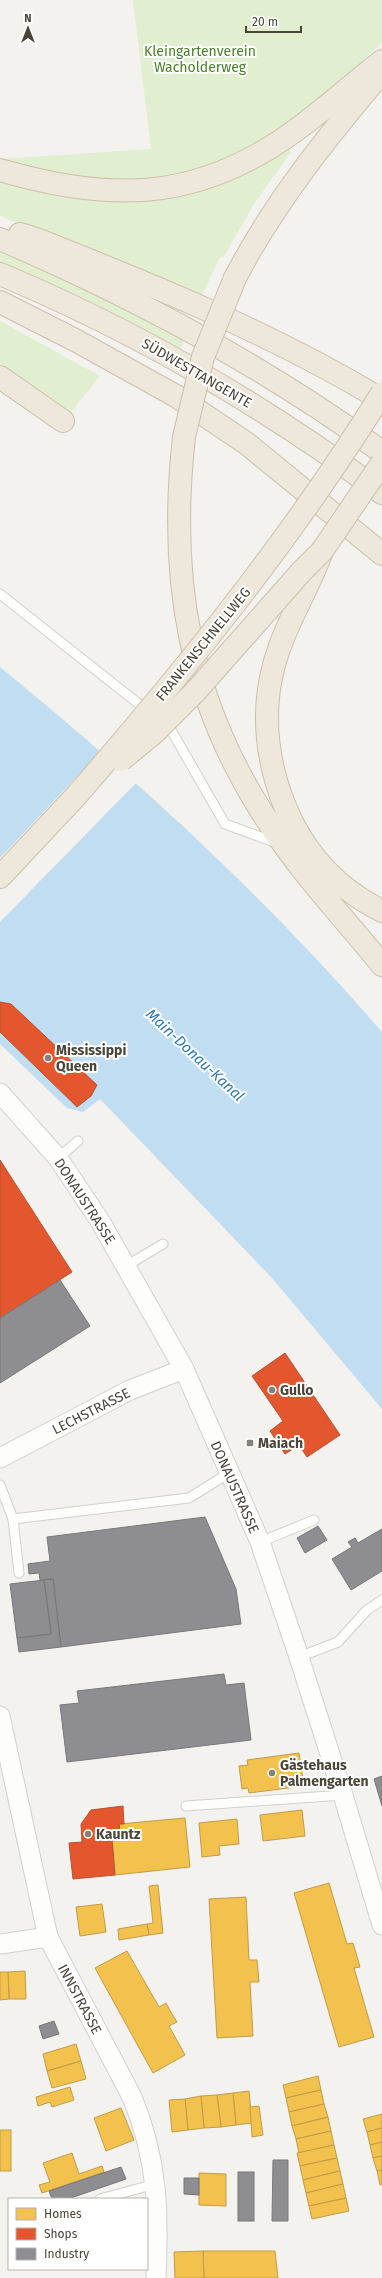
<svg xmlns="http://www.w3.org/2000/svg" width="382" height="2278" viewBox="0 0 382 2278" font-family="'Fira Sans',sans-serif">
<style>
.green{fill:#e1eecf}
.water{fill:#c0ddf1}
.pier{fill:#f4f2ee}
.homes{fill:#f2c14e;stroke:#c09c48}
.shops{fill:#e4572e;stroke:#b65131}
.industry{fill:#8d8d92;stroke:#797777}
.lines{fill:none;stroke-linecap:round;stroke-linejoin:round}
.lane-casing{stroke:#d2d0cb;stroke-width:11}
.street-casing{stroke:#d2d0cb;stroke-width:21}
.highway-casing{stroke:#ccbfa9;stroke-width:24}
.lane{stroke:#fdfdfc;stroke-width:9}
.street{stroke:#fdfdfc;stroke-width:19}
.highway{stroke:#ede8db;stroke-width:22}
.highway-bridge-casing{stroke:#ccbfa9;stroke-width:24;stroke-linecap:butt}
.highway-bridge{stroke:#ede8db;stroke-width:22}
.poi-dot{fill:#868178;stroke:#fff;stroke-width:1.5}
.labels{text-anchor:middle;stroke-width:4;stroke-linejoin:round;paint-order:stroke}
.park-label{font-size:14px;fill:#4a7f2a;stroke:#fff}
.street-label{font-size:14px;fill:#4b4439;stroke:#fff}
.poi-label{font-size:14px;font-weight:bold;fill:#4b4439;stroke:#fff;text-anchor:start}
.water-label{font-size:15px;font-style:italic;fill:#2e7ab2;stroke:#fff}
</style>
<rect width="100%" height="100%" fill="#f4f2ee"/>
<!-- green -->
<g class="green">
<polygon points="133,0 382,0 382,42 339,84 302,116 227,163 130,186 0,164 0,159 151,149"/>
<polygon points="286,146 291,152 254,204 223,258 220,257 200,300 0,216 0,179 102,200"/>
<polygon points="0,252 104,298 184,340 180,351 0,265"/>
<polygon points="0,321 100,376 71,412 0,363"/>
</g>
<!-- water -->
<path class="water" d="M0 667C137 779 266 898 382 1032V1409L272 1278 100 1099 83 1112 67 1108 0 1044Z"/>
<!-- pier -->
<polygon class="pier" points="102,750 138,781 0,922 0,858"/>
<!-- homes -->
<g class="homes">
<polygon points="299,1753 304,1786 249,1793 248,1788 242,1789 239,1766 248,1765 247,1760"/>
<polygon points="302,1810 305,1836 263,1841 260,1815"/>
<polygon points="185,1818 190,1867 115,1875 112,1839 121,1838 119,1824"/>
<polygon points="237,1819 239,1844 219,1846 220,1855 202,1857 199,1823"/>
<polygon points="329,1883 347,1944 353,1943 360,1967 354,1968 374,2037 339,2047 294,1893"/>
<polygon points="158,1885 163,1933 149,1935 147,1924 153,1923 149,1886"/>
<polygon points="246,1897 249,1960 257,1960 259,1982 250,1982 253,2036 217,2038 209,1899"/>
<polygon points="102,1904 106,1932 80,1936 76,1907"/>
<polygon points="147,1924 149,1935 119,1940 118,1929"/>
<polygon points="127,1951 159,2007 166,2003 172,2014 177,2022 169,2026 185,2055 153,2073 95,1968"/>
<polygon points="25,1971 26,1999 9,1999 8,1972"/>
<polygon points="0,1972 8,1972 9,1999 0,2000"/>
<polygon points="76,2044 81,2061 47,2071 43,2054"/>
<polygon points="81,2061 86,2079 52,2088 47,2071"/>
<polygon points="318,2076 321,2090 286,2098 283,2085"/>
<polygon points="70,2087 74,2100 52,2107 50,2102 38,2106 36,2097"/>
<polygon points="321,2090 324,2104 289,2112 286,2098"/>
<polygon points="249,2091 252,2123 236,2125 233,2093"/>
<polygon points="233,2093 236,2125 221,2127 217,2095"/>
<polygon points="217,2095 221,2127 204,2128 201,2096"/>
<polygon points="201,2096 204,2128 188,2130 185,2099"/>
<polygon points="185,2099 188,2130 172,2132 169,2100"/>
<polygon points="324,2104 328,2117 292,2126 289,2112"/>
<polygon points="259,2106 263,2135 252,2137 250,2107"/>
<polygon points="121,2108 134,2140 106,2151 94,2118"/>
<polygon points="382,2114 382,2128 367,2132 363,2119"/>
<polygon points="328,2117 331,2131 296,2139 292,2126"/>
<polygon points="382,2128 382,2142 370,2145 367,2132"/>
<rect x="0" y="2130" width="11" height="41"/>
<polygon points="331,2131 334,2145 299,2153 296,2139"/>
<polygon points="382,2142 382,2156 373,2158 370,2145"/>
<polygon points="334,2145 337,2158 300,2166 297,2153"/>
<polygon points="72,2153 79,2174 102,2166 104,2172 42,2193 39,2185 50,2182 43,2163"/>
<polygon points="382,2156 382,2170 377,2171 373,2158"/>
<polygon points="337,2158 340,2171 303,2180 300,2166"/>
<polygon points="382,2170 382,2184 380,2185 377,2171"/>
<polygon points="340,2171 343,2184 306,2193 303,2180"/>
<polygon points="199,2173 226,2174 226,2206 199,2205"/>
<polygon points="343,2184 346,2198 309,2206 306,2193"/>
<polygon points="346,2198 349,2211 312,2219 309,2206"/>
<polygon points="203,2251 275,2251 278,2278 204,2278"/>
<polygon points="203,2251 204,2278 175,2278 174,2252"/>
</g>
<!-- shops -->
<g class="shops">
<polygon points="0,1002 11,1004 97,1085 91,1096 77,1107 0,1032"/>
<polygon points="0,1160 72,1272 0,1318"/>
<polygon points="285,1353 340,1435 307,1457 299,1445 285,1454 270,1431 283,1421 252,1376"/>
<polygon points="123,1806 124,1824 119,1824 121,1838 112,1839 115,1875 73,1879 69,1843 82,1842 81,1824 91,1810"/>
</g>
<!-- industry -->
<g class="industry">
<polygon points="60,1280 90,1326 0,1383 0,1318"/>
<polygon points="205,1517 236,1589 241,1624 61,1647 53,1579 40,1580 39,1573 29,1574 28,1564 50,1561 47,1537"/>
<polygon points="318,1526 327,1540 305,1553 297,1538"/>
<polygon points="382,1529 382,1571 351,1590 332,1559 352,1547 348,1542 355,1538 358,1543"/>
<polygon points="53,1579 61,1647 19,1652 17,1638 51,1634 44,1580"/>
<polygon points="44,1580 51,1634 17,1638 10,1584"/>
<polygon points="224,1674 226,1685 244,1683 251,1740 67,1762 60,1705 79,1703 77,1691"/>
<polygon points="382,1776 382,1806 374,1779"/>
<polygon points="54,2021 59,2034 43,2039 39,2026"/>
<polygon points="273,2160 288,2160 288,2221 272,2221"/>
<polygon points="121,2167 126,2179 68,2199 52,2199 49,2191"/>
<rect x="238" y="2172" width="16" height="49"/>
<polygon points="184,2178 199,2178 199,2195 184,2194"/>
</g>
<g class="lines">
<!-- lane casing -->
<g class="lane-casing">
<g id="lane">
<polyline points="0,594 149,712"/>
<polyline points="162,723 171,730 225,824 277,843"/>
<polyline points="58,1158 78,1141"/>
<polyline points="126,1266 163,1244"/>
<polyline points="0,1485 13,1519 189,1498 229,1473"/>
<polyline points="13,1519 19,1573"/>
<polyline points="260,1542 314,1520"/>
<polyline points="299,1657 338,1642 367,1610 382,1600"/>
<polyline points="186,1806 343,1795"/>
<polyline points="100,2199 155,2184"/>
</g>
</g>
<!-- street casing -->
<g class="street-casing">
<g id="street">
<polyline points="0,1093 58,1158 100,1221 184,1369 260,1542 297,1651 343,1795 382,1925"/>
<polyline points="0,1458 130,1390 184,1369"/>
<path d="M0 1716 48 1937 132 2097C158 2160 159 2212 156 2278"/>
<polyline points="0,1944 48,1937"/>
</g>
</g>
<!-- highway casing -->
<g class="highway-casing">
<g id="highway">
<path d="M0 170C110 202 195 202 292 133 323 111 351 85 382 61"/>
<path d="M20 234 36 239C155 286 273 334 382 400"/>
<path d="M0 239C135 297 263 365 382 452"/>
<path d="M0 274C136 331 263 405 382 493"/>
<path d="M235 278C274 203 327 137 381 73"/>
<polyline points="0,302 75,340 176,396 246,443 382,554"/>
<polyline points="0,377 63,421"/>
<path d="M184 437C168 579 189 703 269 823 302 874 344 918 382 965"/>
<path d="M322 551C308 590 285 624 274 665 254 739 279 829 337 881 351 893 366 903 382 911"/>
<polyline points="0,877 76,796"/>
</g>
</g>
<!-- lane -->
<use href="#lane" class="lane"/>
<!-- street -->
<use href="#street" class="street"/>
<!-- highway -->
<use href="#highway" class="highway"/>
<!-- highway-bridge casing -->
<g class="highway-bridge-casing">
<g id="highway-bridge">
<polyline points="184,437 203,357 235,278"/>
<polyline points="121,760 154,733 195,692 302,571 322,551 382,463"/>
<path d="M76 796C187 668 293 537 382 393"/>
</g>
</g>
<!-- highway-bridge -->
<use href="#highway-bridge" class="highway-bridge"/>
</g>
<!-- markers -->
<g class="poi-dot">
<circle cx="48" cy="1058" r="4"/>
<circle cx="272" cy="1390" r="4"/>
<rect x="246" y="1439" width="8" height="8" rx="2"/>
<circle cx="272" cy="1773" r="4"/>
<circle cx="88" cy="1834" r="4"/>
</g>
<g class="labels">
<!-- park labels -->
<g class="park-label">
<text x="200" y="56">Kleingartenverein<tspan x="200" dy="16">Wacholderweg</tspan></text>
</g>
<!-- street labels -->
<g class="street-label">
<text transform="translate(197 373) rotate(30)" y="5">SÜDWESTTANGENTE</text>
<text transform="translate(203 644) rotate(-51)" y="5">FRANKENSCHNELLWEG</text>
<text transform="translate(85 1201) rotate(57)" y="5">DONAUSTRASSE</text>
<text transform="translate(91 1411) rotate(-27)" y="5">LECHSTRASSE</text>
<text transform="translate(235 1487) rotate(66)" y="5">DONAUSTRASSE</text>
<text transform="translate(80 1999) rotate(62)" y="5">INNSTRASSE</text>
</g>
<!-- poi labels -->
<g class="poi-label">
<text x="56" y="1055">Mississippi<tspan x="56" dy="16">Queen</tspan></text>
<text x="280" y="1395">Gullo</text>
<text x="258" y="1448">Maiach</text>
<text x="280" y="1770">Gästehaus<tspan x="280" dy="16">Palmengarten</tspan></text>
<text x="96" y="1839">Kauntz</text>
</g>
<!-- water labels -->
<g class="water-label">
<text transform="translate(195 1055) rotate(43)" y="5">Main-Donau-Kanal</text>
</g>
</g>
<!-- legend -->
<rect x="8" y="2198" width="140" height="72" fill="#ffffff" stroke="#b7b4b0"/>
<rect x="16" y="2208" width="20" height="12" fill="#f2c14e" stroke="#b7b4b0"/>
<text x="44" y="2218" font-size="12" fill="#4b4439">Homes</text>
<rect x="16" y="2228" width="20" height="12" fill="#e4572e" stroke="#b7b4b0"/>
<text x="44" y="2238" font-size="12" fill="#4b4439">Shops</text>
<rect x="16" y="2248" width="20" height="12" fill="#8d8d92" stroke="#b7b4b0"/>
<text x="44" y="2258" font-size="12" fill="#4b4439">Industry</text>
<!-- north arrow -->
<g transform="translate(28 28)" stroke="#ffffff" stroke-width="3" paint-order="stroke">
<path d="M0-3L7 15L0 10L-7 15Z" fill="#4b4439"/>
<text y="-6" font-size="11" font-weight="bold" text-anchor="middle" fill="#4b4439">N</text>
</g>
<!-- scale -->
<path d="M246 26v6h55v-6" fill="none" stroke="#4b4439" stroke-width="2"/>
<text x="252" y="26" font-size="12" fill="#4b4439" stroke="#ffffff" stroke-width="3" paint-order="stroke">20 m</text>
</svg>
